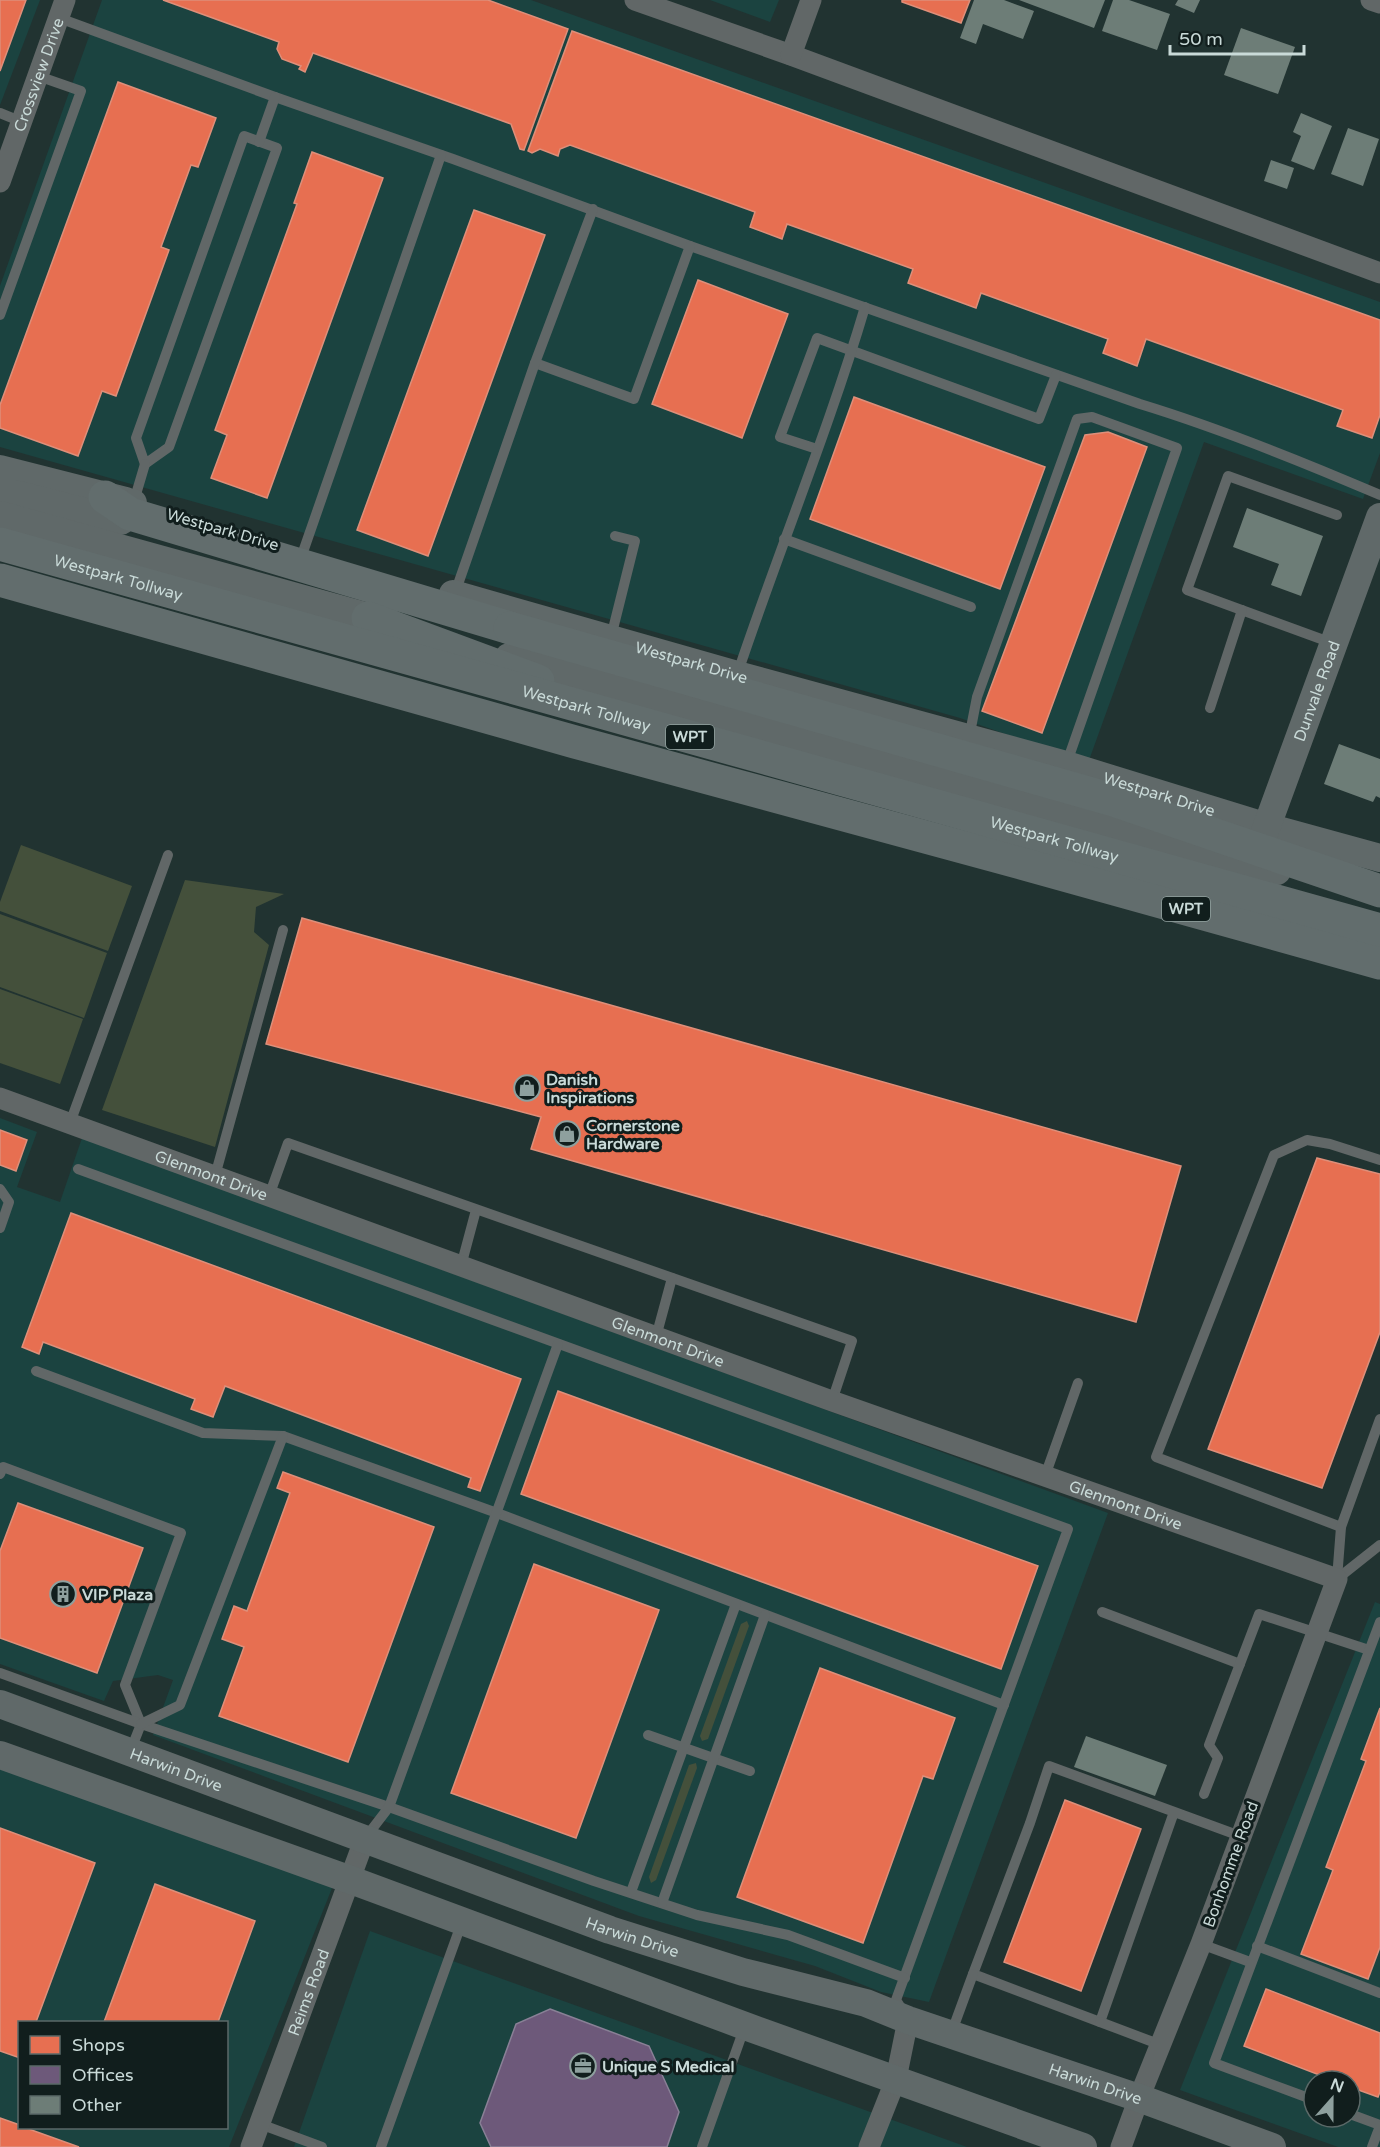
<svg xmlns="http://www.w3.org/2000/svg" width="1380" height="2147" viewBox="0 0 1380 2147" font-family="'Varela Round',sans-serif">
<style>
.built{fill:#1b4340;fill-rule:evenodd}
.green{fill:#44503b}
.shops{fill:#e76f51;stroke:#de8f7a;stroke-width:1.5}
.offices{fill:#6d597a;stroke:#898096;stroke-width:1.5}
.building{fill:#6d7d77}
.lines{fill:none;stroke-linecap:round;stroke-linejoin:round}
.lane{stroke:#616767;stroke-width:10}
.street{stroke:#616767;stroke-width:21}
.secondary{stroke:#606969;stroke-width:28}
.highway{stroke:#626d6d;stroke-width:33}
.highway-bridge{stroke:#626d6d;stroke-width:33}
.labels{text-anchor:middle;stroke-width:6;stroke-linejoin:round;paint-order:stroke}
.shield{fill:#111e1d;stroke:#92a2a0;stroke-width:1.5}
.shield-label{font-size:15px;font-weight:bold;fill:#c9dad8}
.street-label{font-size:16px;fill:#c9dad8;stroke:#111e1d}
.poi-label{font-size:16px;font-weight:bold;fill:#c9dad8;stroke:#111e1d;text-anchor:start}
</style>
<rect width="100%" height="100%" fill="#213331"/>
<!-- built -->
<g class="built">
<polygon points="0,0 40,0 0,105"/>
<polygon points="102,0 531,0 1380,302 1380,453 1363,499 1204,442 1088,763 960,718 0,447 0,286"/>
<polygon points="710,0 779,0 770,22"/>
<polygon points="0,1118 37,1132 17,1187 60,1202 82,1138 1108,1513 929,2002 881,1992 815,1966 639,1916 153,1735 173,1680 158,1675 113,1681 104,1701 0,1664"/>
<path d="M1375 1602 1380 1604V2147H1338L1180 2090ZM1314 2081H1350V2117H1314Z"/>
<path d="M0 1768 334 1883 229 2147H0ZM20 2022H226V2128H20Z"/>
<polygon points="370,1931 967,2147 294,2147"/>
</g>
<!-- green -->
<g class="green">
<polygon points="21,845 132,886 108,951 0,911 0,902"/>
<polygon points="185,880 284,894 256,907 254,932 269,945 215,1147 102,1110"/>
<polygon points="0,914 107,953 84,1018 0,987"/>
<polygon points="0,989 83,1019 60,1084 0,1063"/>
<polygon points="747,1621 749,1626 708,1739 702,1741 700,1736 741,1624"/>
<polygon points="696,1763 697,1768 656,1880 651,1883 649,1877 689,1765"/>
</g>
<!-- shops -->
<g class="shops">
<polygon points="0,0 26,0 0,71"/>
<polygon points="163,0 488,0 568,29 524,150 520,149 511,124 313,53 305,72 299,69 301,66 282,59 277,49 279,42"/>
<polygon points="902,0 970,0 961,23 902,2"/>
<polygon points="572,31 1380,320 1380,415 1372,438 1337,426 1343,410 1146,339 1137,366 1103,353 1108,339 981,293 976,308 908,283 913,269 787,224 782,239 750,227 755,212 570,145 560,149 558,156 540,149 532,153 528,151"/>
<polygon points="118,82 216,118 198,167 191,165 161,247 169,250 116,396 102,391 78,456 0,428 0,405"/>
<polygon points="312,152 383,178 267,498 211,478 227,435 215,430 297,204 294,203"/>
<polygon points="474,210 545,235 428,556 357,530"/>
<polygon points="698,280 788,314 742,438 652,404"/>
<polygon points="854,397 1045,467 1000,589 810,519"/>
<polygon points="1108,432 1147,447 1042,733 982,711 1085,435"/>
<polygon points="302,918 1181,1166 1136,1322 531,1149 541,1117 266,1044"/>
<polygon points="0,1130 27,1140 16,1171 0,1165"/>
<polygon points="1317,1158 1380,1174 1380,1332 1322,1488 1208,1449"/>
<polygon points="71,1213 521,1379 480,1491 468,1487 471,1478 225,1386 213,1417 191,1409 195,1399 43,1342 39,1354 22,1347"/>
<polygon points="558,1391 1038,1566 1001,1669 521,1494"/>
<polygon points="283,1472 434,1527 348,1762 219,1716 244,1647 222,1639 234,1606 247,1611 290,1493 277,1488"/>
<polygon points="18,1503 143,1548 97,1673 0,1638 0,1551"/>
<polygon points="534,1564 659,1610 576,1838 451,1793"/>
<polygon points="820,1668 955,1718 933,1779 923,1776 863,1943 737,1897"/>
<polygon points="1380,1708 1380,1947 1368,1979 1301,1954 1333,1870 1326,1867 1366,1761 1361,1759"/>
<polygon points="1065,1800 1141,1829 1081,1991 1004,1962"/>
<polygon points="0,1828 95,1863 36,2022 20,2022 20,2058 0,2051"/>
<polygon points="155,1884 255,1921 218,2022 104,2022"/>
<polygon points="1266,1989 1380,2033 1380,2092 1378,2097 1350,2087 1350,2081 1335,2081 1244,2046"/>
<polygon points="0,2118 20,2125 20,2128 26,2128 79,2147 0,2147"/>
</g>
<!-- offices -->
<polygon class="offices" points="550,2009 649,2046 679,2112 667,2147 491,2147 480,2123 516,2024"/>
<!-- building -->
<g class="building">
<polygon points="974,0 1004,0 1034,11 1023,39 983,24 976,44 960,38"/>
<polygon points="1019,0 1105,0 1094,28"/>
<polygon points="1113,0 1129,0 1170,14 1157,50 1102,31"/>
<polygon points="1178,0 1200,0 1194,13 1175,5"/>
<polygon points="1241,28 1295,47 1278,94 1224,75"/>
<polygon points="1301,113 1332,126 1314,170 1291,161 1301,136 1293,132"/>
<polygon points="1348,128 1379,139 1363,186 1331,174"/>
<polygon points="1271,160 1294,168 1287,189 1264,181"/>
<polygon points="1247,508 1323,536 1301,596 1271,585 1279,564 1233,547"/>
<polygon points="1339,744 1380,759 1380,798 1376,796 1373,802 1324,784"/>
<polygon points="1086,1736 1167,1765 1155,1796 1074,1767"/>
</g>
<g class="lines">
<!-- lane -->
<g class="lane">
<path d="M59 18 275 97 453 159 690 246 1140 404C1222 429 1301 461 1380 495"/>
<polyline points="0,113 22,122"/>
<polygon points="244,136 277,148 169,447 145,464 136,438"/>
<polyline points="259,142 275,97"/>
<polyline points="0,315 81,91 38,76"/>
<polyline points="535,363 634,399 690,246"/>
<polyline points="817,449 780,437 817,338 1039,419 1056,375"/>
<polyline points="134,501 145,464"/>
<polyline points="784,539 971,607"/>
<polyline points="303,552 441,155"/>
<polyline points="455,593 535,363 593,209"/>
<polyline points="611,637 635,541 615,536"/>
<polyline points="1332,643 1187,590 1228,476 1337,515"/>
<path d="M737 675C778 552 828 432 865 307"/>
<polyline points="1210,708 1242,610"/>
<polyline points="969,738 977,697 1077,419 1092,417 1177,448 1066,765"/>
<polyline points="70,1123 168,855"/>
<polyline points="78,1169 1068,1529 896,2000 903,2011"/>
<polyline points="215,1176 283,930"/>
<polyline points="0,1189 9,1202 0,1228"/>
<polyline points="269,1196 288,1143 852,1341 832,1401"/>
<polyline points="461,1266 476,1210"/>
<polyline points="656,1337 672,1278"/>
<polyline points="36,1371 203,1433 283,1436 497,1513 1004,1705"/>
<polyline points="0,1474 3,1467 181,1533 125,1685 141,1724 130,1752"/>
<polyline points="1045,1476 1078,1383"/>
<polyline points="1341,1527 1156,1457 1274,1155 1307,1140 1330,1144 1380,1160"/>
<polyline points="1337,1579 1341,1527 1380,1419"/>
<polyline points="1337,1579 1380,1545"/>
<polyline points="1102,1612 1240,1664"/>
<polyline points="0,1673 141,1724 389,1807 594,1881 697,1915 788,1935 905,1978"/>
<polyline points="141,1724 180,1705 283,1436"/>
<polyline points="648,1735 750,1771"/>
<polyline points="1204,1794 1218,1758 1209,1745 1259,1614 1369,1650"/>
<polyline points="1174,1812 1100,2022 973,1974 1030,1823 1049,1766 1240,1836"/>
<polyline points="366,1837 389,1807 558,1344"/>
<polyline points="631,1892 736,1604"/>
<polyline points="662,1903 765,1615"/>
<polyline points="1201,1944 1250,1962"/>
<polyline points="1257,1946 1380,1993"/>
<polyline points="1100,2022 1161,2045"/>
<polyline points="951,2034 973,1974"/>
<polyline points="1314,2100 1214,2063 1380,1622"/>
<polyline points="1350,2114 1380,2125"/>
<polyline points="260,2124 322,2147"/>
<polyline points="381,2147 462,1922"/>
<polyline points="702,2147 745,2026"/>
<polyline points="1372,2147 1380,2126"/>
</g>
<!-- street -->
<g class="street">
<polyline points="635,0 791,55 1380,273"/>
<polyline points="1371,0 1380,3"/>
<polyline points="791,55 811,0"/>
<path id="s1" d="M0 182 65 0"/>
<path id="s2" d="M0 1098 832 1401 1337 1579 1201 1944 1139 2098 1121 2147"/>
<path id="s3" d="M251 2147 365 1838"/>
<polyline points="869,2147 896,2079 908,2020"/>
</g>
<!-- secondary -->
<g class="secondary">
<polyline points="0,469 126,501"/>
<polyline points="0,494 15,494 121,521 130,514 133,503"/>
<polyline points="0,515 390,623"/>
<path id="s4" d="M453 594 737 675 1066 765 1267 827 1380 858"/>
<polyline points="509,657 1277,871"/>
<path id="s5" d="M1260 845 1380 517"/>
<path id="s6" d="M0 1704 610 1930 743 1972 866 2003 908 2020 1139 2098 1272 2147"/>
<polyline points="0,1755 351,1880 745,2026 1083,2147"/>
</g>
<!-- highway -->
<g class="highway">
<polyline points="105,497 130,514 510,628"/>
<polyline points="0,580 575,742 992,855 1380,963"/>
<polyline points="368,618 538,681"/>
</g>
<!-- highway-bridge -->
<g class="highway-bridge">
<path id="s7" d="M0 544 1380 930"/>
<polyline points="510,628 1113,800 1380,891"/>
</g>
</g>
<!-- icons -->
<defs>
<g id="shop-ring" transform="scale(1.35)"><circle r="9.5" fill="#111e1d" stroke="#8ea09e" stroke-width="1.5"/><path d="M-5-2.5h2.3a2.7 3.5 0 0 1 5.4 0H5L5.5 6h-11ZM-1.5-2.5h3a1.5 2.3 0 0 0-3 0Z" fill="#8ea09e"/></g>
<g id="building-ring" transform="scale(1.35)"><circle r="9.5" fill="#111e1d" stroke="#8ea09e" stroke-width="1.5"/><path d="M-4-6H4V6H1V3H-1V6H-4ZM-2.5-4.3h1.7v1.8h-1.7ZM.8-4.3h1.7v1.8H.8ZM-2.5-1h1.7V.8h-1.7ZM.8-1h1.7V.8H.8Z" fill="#8ea09e"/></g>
<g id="office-ring" transform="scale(1.35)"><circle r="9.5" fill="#111e1d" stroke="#8ea09e" stroke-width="1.5"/><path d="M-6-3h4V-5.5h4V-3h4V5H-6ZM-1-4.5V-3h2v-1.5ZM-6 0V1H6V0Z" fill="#8ea09e"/></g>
</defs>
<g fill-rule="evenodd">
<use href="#shop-ring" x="527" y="1088"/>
<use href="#shop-ring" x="567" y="1134"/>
<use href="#building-ring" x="63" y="1594"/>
<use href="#office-ring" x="583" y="2066"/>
</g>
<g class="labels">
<!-- shield labels -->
<g class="shield">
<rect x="666" y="725" width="48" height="24" rx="4.5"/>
<rect x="1162" y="897" width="48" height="24" rx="4.5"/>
</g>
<g class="shield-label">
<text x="690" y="742">WPT</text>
<text x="1186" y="914">WPT</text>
</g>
<!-- street labels -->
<g class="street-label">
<text dy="6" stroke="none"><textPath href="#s1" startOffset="114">Crossview Drive</textPath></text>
<text transform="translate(223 529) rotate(16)" y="6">Westpark Drive</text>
<text dy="6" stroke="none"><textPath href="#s7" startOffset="123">Westpark Tollway</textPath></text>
<text dy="6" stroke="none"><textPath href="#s4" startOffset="248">Westpark Drive</textPath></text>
<text dy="6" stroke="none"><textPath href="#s5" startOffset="164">Dunvale Road</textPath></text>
<text dy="6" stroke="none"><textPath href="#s7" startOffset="609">Westpark Tollway</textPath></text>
<text dy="6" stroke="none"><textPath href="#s4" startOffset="734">Westpark Drive</textPath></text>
<text dy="6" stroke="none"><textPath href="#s7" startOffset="1095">Westpark Tollway</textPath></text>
<text dy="6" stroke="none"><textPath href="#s2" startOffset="225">Glenmont Drive</textPath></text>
<text dy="6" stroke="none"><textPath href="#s2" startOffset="711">Glenmont Drive</textPath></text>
<text dy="6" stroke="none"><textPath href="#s2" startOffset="1197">Glenmont Drive</textPath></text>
<text dy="6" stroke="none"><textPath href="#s6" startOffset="188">Harwin Drive</textPath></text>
<text transform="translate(1230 1864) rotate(-70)" y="6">Bonhomme Road</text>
<text dy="6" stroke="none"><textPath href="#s6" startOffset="674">Harwin Drive</textPath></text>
<text dy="6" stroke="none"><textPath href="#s3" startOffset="165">Reims Road</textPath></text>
<text dy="6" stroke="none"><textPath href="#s6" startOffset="1160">Harwin Drive</textPath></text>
</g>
<!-- poi labels -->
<g class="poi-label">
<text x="546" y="1085">Danish<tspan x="546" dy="18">Inspirations</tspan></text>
<text x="586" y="1131">Cornerstone<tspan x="586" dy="18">Hardware</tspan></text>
<text x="82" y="1600">VIP Plaza</text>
<text x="602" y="2072">Unique S Medical</text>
</g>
</g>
<!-- legend -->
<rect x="18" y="2021" width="210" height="108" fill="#111e1d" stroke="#5b6968" stroke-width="1.5"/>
<rect x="30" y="2036" width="30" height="18" fill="#e76f51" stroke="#5b6968" stroke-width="1.5"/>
<text x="72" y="2051" font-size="18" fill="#c9dad8">Shops</text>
<rect x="30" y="2066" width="30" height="18" fill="#6d597a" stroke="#5b6968" stroke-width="1.5"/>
<text x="72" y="2081" font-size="18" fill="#c9dad8">Offices</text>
<rect x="30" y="2096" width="30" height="18" fill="#6d7d77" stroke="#5b6968" stroke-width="1.5"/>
<text x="72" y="2111" font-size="18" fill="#c9dad8">Other</text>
<!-- north arrow -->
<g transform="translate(1332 2099) rotate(21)"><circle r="28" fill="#111e1d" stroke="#5b6968" stroke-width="1.5"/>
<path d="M0-4.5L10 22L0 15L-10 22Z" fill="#8ea09e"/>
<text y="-9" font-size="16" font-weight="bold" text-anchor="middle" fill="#c9dad8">N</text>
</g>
<!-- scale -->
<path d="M1170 45v9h134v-9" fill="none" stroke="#c9dad8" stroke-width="3"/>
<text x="1179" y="45" font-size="18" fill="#c9dad8" stroke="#111e1d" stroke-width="4.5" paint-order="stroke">50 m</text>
</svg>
